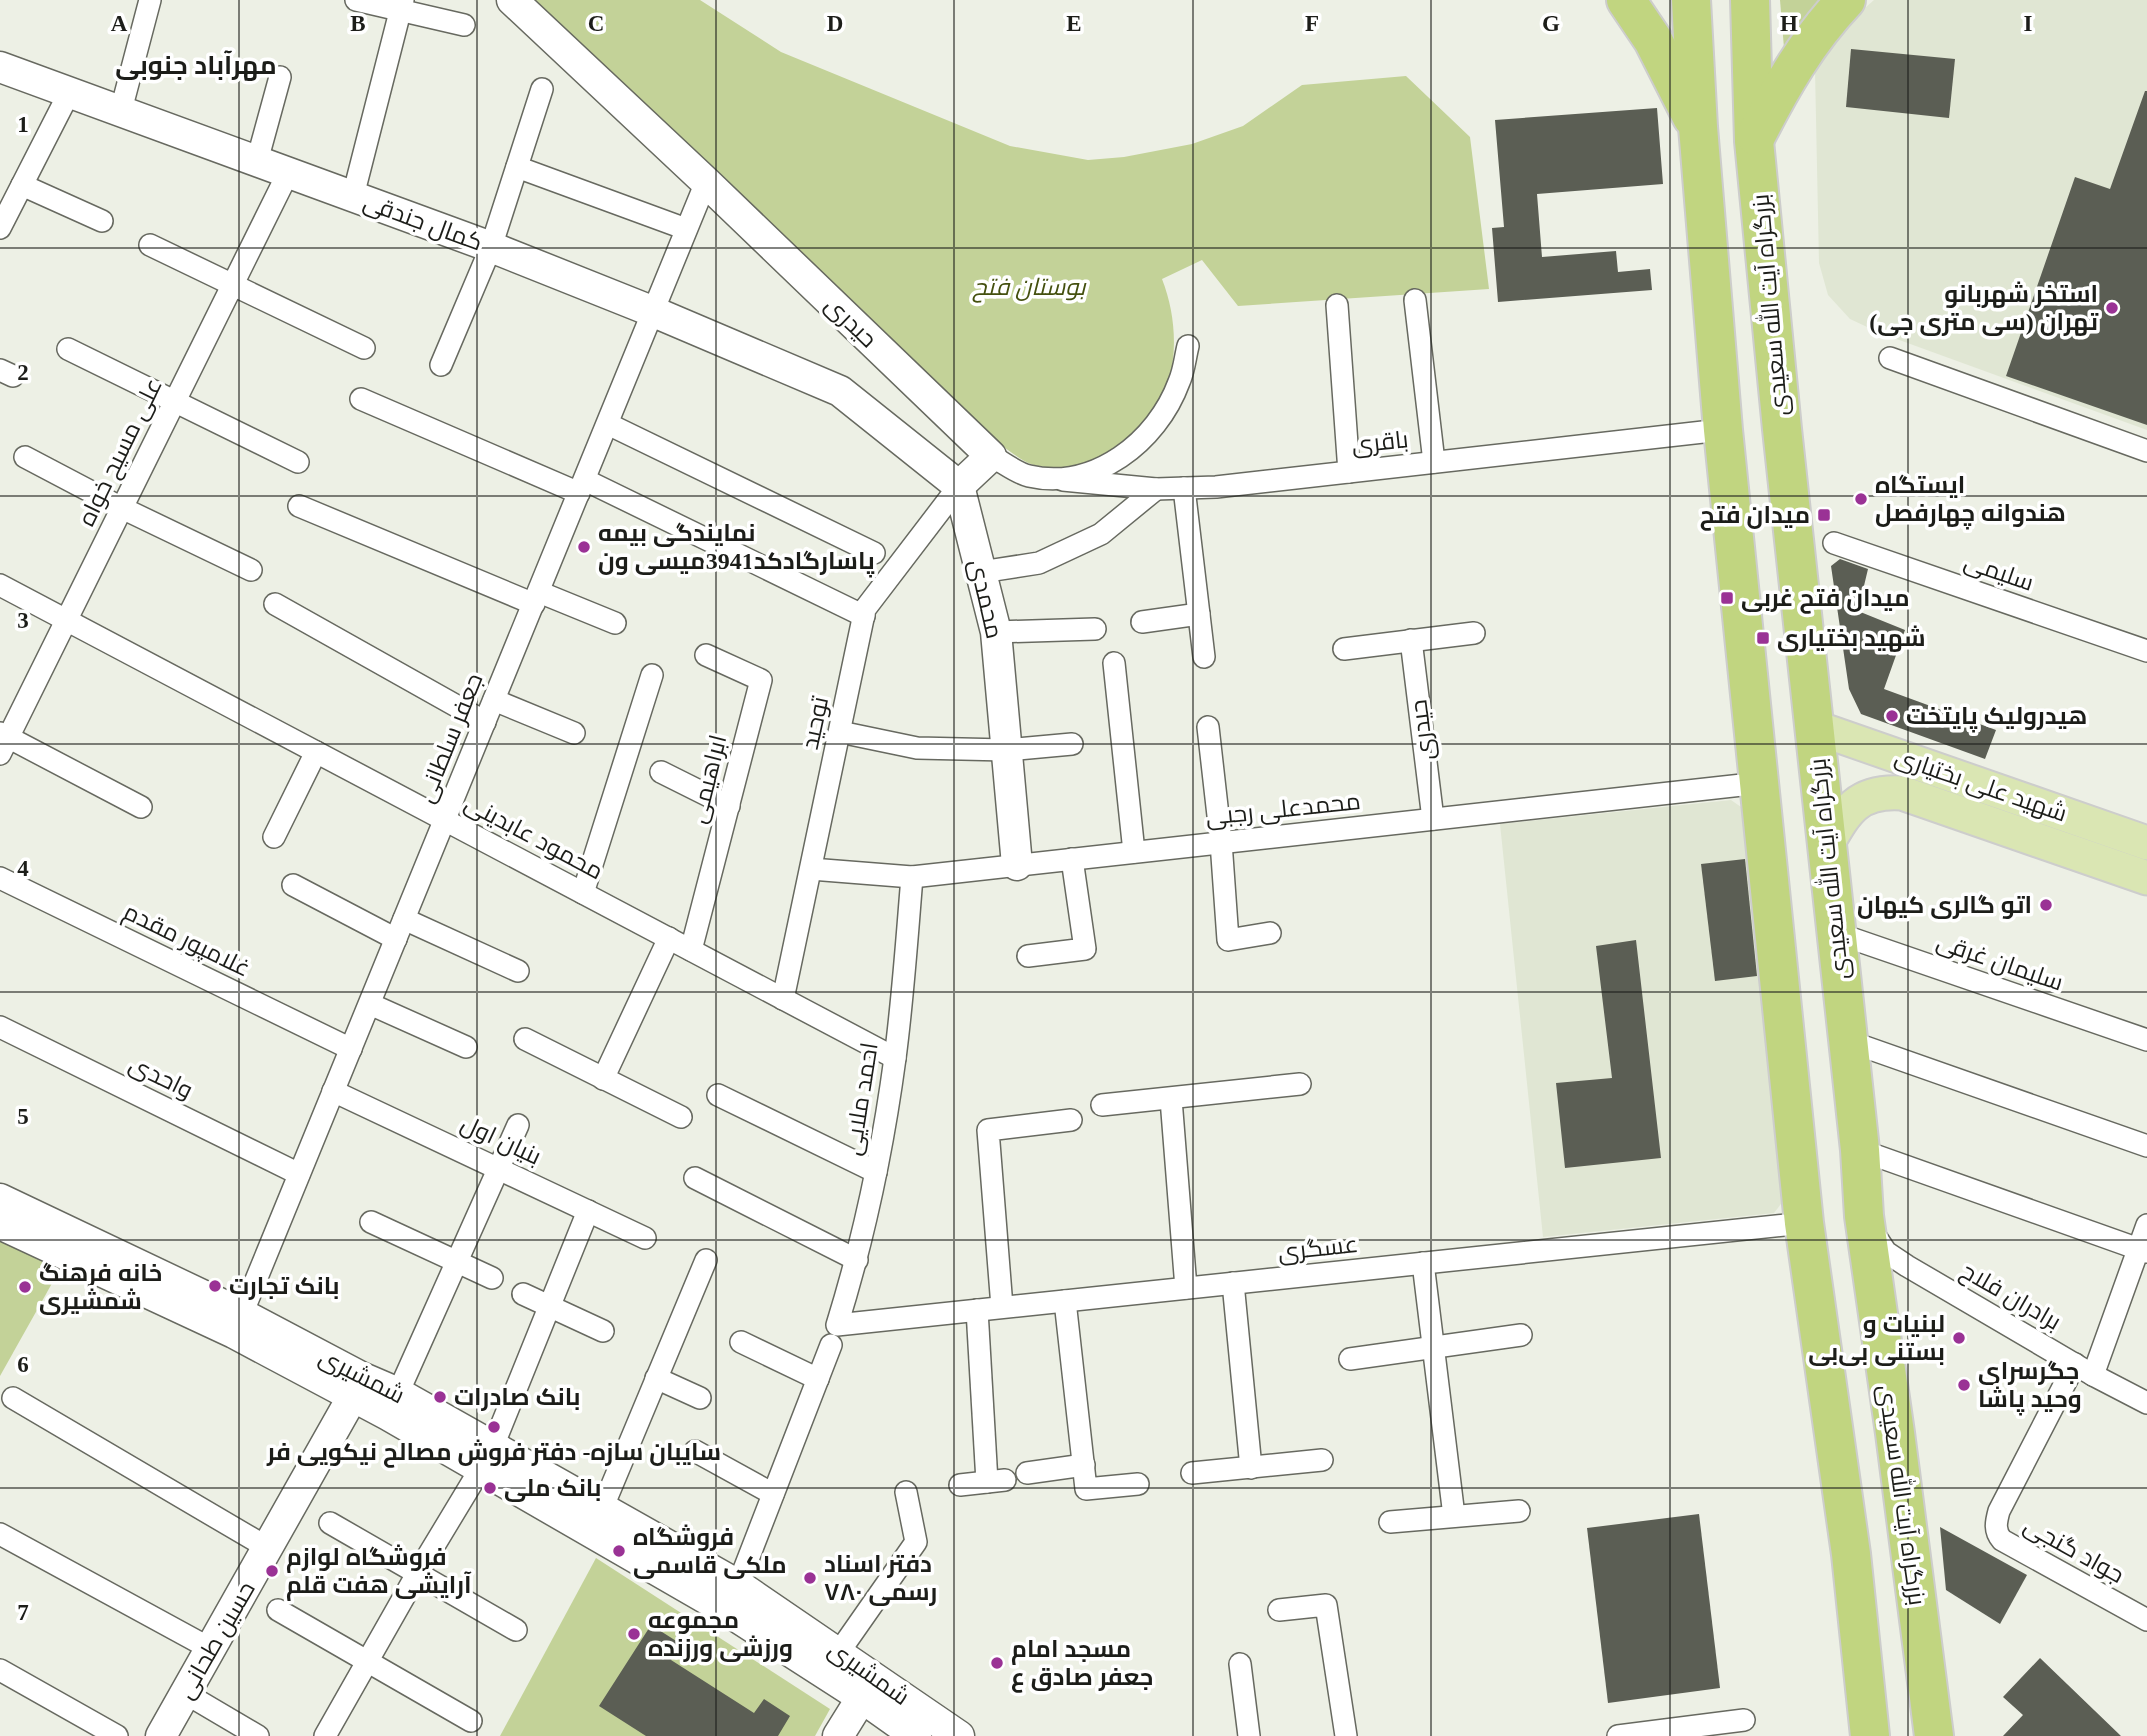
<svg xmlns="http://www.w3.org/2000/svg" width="2147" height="1736" viewBox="0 0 2147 1736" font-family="'Times New Roman',Cairo,serif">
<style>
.built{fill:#e0e6d3}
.green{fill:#c3d298}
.building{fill:#5b5e54}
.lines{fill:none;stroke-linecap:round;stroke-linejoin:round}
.street-casing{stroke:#676960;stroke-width:24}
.secondary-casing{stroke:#676960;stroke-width:33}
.primary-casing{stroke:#cdcdcc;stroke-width:37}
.highway-casing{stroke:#cdcdcc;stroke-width:42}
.street{stroke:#fff;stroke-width:21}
.secondary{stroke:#fff;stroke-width:30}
.primary{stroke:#dae6b3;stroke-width:33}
.highway{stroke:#c1d580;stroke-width:38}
.grid{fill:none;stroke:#1c1d19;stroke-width:2;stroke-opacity:0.55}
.poi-dot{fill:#9a3295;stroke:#fff;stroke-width:2.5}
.labels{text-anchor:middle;stroke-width:7;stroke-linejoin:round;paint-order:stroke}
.street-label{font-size:24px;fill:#1c1d19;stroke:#fff}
.park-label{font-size:24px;font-style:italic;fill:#44500f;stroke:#fff}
.poi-label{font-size:24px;font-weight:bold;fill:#1c1d19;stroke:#fff;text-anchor:start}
.neighbourhood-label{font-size:26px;font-weight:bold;fill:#1c1d19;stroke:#fff}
.grid-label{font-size:23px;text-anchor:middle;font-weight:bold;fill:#1c1d19;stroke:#fff;stroke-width:7;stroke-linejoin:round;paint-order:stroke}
</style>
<rect width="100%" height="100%" fill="#edf0e5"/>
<!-- built -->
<g class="built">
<polygon points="1874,0 2147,0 2147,430 1880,333 1850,319 1828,295 1819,263 1815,70 1840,30"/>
<polygon points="1731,800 1751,814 1791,1191 1774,1213 1543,1237 1500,824"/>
</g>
<!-- green -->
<g class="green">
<path d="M533 0H700L781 52 1010 146 1088 160 1124 157 1192 144 1243 126 1302 85 1406 76 1470 137 1489 289 1238 306 1202 260 1162 279C1175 312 1178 351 1168 385 1160 413 1117 454 1090 463 1074 468 1047 470 1031 464 1020 460 1009 450 999 444Z"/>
<polygon points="1780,0 1825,0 1785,60"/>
<polygon points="0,1231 64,1262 0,1376"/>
<polygon points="596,1558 830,1709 815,1736 500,1736"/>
</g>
<!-- building -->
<g class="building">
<polygon points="1851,49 1955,59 1949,118 1846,107"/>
<polygon points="2145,91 2147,91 2147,425 2006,376 2075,177 2110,189"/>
<polygon points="1657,108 1663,184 1537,194 1542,257 1616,251 1618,272 1650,269 1652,290 1498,302 1492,228 1504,227 1495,120"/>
<polygon points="1840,559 1868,569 1858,611 1905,630 1884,689 1996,730 1985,759 1861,714 1849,689 1831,566"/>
<polygon points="1745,859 1757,976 1715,981 1701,864"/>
<polygon points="1636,940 1661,1158 1565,1168 1556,1083 1612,1078 1596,946"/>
<polygon points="1699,1514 1720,1688 1608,1703 1587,1528"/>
<polygon points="1940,1527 2027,1575 2000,1624 1946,1590"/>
<polygon points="651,1625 681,1644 671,1660 754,1713 764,1699 790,1716 778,1736 646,1736 599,1706"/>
<polygon points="2040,1658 2121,1736 2003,1736 2023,1715 2003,1697"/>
</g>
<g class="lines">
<!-- street casing -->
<g class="street-casing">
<g id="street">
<polyline points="356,0 464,25"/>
<polyline points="121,110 150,0"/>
<polyline points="257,161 280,77"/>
<polyline points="517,167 686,229"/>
<polyline points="22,185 102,221"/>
<polyline points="353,196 403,0"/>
<polyline points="0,228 69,93"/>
<polyline points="150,245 364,348"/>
<polyline points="1415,300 1434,462"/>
<polyline points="1337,305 1349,472"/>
<polyline points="68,349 298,462"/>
<polyline points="1890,358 2147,451"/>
<polyline points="441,365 491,247 542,89"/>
<polyline points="0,370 13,376"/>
<polyline points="361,399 579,493"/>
<polyline points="608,424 874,553"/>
<path d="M991 456C1003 462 1016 473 1029 476 1094 491 1157 442 1179 382 1184 371 1185 358 1188 346"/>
<polyline points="25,457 122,508 251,570"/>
<polyline points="585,480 864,616"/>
<polyline points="1063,480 1156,489 1216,487 1703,432"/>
<polyline points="1184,488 1204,657"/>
<polyline points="299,506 534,604"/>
<polyline points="1834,543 2147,651"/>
<polyline points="981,572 1039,563 1101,534 1156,489"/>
<polyline points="0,585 895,1058"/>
<polyline points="539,592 615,623"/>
<polyline points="275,604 485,722"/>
<polyline points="1142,622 1199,614"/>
<polyline points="996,632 1095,629"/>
<polyline points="1411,640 1433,819"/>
<polyline points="1344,649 1474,633"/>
<polyline points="1114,663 1134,852"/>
<polyline points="494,700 574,733"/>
<polyline points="1208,727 1221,842 1228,940 1270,933"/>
<polyline points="840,732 917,748 1006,750 1072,744"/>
<polyline points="0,733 141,807"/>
<polyline points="0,754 288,173"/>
<polyline points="661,772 729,806"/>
<polyline points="274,837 316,752"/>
<polyline points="811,869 912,877 1760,783"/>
<path d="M912 877C907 937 903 998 895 1058 883 1148 864 1238 837 1325L1804 1223"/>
<polyline points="0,878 351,1049"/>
<polyline points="293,885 396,939"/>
<polyline points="583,893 652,675"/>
<polyline points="404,919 518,971"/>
<polyline points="1836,933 2147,1040"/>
<polyline points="691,950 761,680 706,655"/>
<polyline points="1028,956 1085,949 1072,859"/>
<polyline points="783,999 865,609 959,486"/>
<polyline points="370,1004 466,1047"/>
<polyline points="0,1027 299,1174"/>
<polyline points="525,1039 681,1117"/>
<polyline points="1848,1041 2147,1146"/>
<polyline points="603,1079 669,938"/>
<polyline points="333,1091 645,1238"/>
<polyline points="718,1095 876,1172"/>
<polyline points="1171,1099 1186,1288"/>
<polyline points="1102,1105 1300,1084"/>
<polyline points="1860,1150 2147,1252"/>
<polyline points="695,1178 857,1260"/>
<polyline points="371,1222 492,1278"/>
<polyline points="1872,1231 1886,1252 1907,1266 2093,1375 2147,1403"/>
<polyline points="1423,1263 1454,1516"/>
<polyline points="1233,1283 1251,1468"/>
<polyline points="523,1294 603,1331"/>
<polyline points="1065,1301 1086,1489 1138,1484"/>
<polyline points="1002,1307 988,1130 1071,1120"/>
<polyline points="977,1310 987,1482"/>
<polyline points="242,1314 706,182"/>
<polyline points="741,1342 818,1379"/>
<polyline points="1350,1359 1521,1335"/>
<path d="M2075 1364 1999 1511C1996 1522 1994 1531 2002 1540L2147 1620"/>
<polyline points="2093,1375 2147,1225"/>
<polyline points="656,1378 700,1398"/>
<polyline points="398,1393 518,1125"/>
<polyline points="13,1398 268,1548"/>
<polyline points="493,1446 588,1211"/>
<polyline points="695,1451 773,1494"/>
<polyline points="1027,1473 1084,1465"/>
<polyline points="1192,1473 1322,1460"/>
<polyline points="960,1485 1005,1480"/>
<polyline points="602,1509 706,1260"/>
<polyline points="1390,1522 1519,1511"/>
<polyline points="330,1523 516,1630"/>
<polyline points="0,1534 211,1649"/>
<polyline points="738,1585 831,1345"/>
<polyline points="278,1610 471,1721"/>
<polyline points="1279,1610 1326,1605 1346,1736"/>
<polyline points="839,1652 916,1542 906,1492"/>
<polyline points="1240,1664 1249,1736"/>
<polyline points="0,1670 117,1736"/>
<polyline points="185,1693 258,1736"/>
<polyline points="325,1736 417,1574 481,1468"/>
<polyline points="1618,1736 1744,1720"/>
</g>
</g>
<!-- secondary casing -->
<g class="secondary-casing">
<g id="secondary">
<polyline points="512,0 706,182 991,456 959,486"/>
<polyline points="0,67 491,247 654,312 840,391 959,486 996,632 1017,865"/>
<polyline points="0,1199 242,1314 363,1378 398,1393 738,1585 959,1736"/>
<polyline points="0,1224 234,1333 388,1415 726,1610 861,1697 916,1736"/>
<polyline points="161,1736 362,1380"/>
<polyline points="838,1736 871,1683"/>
</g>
</g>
<!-- primary casing -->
<g class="primary-casing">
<g id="primary">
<polyline points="1814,727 2147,843"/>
<path d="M1826 846C1846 811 1857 790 1902 793L2147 878"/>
</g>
</g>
<!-- highway casing -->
<g class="highway-casing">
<g id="highway">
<polyline points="1626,0 1653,40 1692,117"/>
<polyline points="1691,0 1698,127 1723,430 1804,1223 1851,1554 1870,1736"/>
<polyline points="1750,0 1754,141 1782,429 1860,1150 1864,1216 1895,1433 1934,1736"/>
<path d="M1756 136C1781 87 1807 41 1846 0"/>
</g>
</g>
<!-- street -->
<use href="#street" class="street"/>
<!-- secondary -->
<use href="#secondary" class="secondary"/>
<!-- primary -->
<use href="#primary" class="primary"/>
<!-- highway -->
<use href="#highway" class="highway"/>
</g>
<!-- grid -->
<path class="grid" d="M239 0V1736M477 0V1736M716 0V1736M954 0V1736M1193 0V1736M1431 0V1736M1670 0V1736M1908 0V1736M0 248H2147M0 496H2147M0 744H2147M0 992H2147M0 1240H2147M0 1488H2147"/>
<!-- markers -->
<g class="poi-dot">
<circle cx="2112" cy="308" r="7"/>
<circle cx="1861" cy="499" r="7"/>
<rect x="1817" y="508" width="14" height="14" rx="3.5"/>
<circle cx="584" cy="547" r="7"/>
<rect x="1720" y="591" width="14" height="14" rx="3.5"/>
<rect x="1756" y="631" width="14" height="14" rx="3.5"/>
<circle cx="1892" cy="716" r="7"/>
<circle cx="2046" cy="905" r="7"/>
<circle cx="215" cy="1286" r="7"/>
<circle cx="25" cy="1287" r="7"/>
<circle cx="1959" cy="1338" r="7"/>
<circle cx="1964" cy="1385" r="7"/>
<circle cx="440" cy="1397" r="7"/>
<circle cx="494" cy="1427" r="7"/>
<circle cx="490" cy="1488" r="7"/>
<circle cx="619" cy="1551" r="7"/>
<circle cx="272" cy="1571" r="7"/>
<circle cx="810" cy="1578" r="7"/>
<circle cx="634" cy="1634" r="7"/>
<circle cx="997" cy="1663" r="7"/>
</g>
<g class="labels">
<!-- street labels -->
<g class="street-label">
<text transform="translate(423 222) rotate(20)" y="8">کمال جندقی</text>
<text transform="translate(1770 305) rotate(-95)" y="8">بزرگراه آیت الله سعیدی</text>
<text transform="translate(851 322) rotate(44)" y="8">حیدری</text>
<text transform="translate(1380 442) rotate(-6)" y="8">باقری</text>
<text transform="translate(120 452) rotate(-64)" y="8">علی مسیح خواه</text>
<text transform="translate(1999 572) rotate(19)" y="8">سلیمی</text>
<text transform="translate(986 599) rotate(77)" y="8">محمدی</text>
<text transform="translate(815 723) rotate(-78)" y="8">توحید</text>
<text transform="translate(1422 730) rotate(-97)" y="8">حیدری</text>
<text transform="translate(450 738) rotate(-68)" y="8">جعفر سلطانی</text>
<text transform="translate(708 779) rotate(-76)" y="8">ابراهیمی</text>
<text transform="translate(1981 785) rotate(19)" y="8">شهید علی بختیاری</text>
<text transform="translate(1283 809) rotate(-6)" y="8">محمدعلی رجبی</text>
<text transform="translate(534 837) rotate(28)" y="8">محمود عابدینی</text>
<text transform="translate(1829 869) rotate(-96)" y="8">بزرگراه آیت الله سعیدی</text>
<text transform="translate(187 940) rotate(26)" y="8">غلامپور مقدم</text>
<text transform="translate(2000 962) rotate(19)" y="8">سلیمان غرقی</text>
<text transform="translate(161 1077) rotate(26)" y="8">واحدی</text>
<text transform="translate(861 1099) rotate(-81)" y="8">احمد ملایی</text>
<text transform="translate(501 1140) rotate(25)" y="8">بنیان اول</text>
<text transform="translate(1318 1248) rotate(-6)" y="8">عسگری</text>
<text transform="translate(2011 1296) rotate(30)" y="8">برادران فلاح</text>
<text transform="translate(362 1376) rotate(27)" y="8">شمشیری</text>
<text transform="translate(1902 1495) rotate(82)" y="8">بزرگراه آیت الله سعیدی</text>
<text transform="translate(2074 1550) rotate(29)" y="8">جواد گنجی</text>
<text transform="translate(216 1640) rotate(-60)" y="8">حسین طحانی</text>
<text transform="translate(869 1673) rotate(35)" y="8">شمشیری</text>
</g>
<!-- park labels -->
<g class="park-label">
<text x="1029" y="295">بوستان فتح</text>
</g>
<!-- poi labels -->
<g class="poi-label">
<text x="2098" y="302" text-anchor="end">استخر شهربانو<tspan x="2098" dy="28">تهران (سی متری جی)</tspan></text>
<text x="1875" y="493">ایستگاه<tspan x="1875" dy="28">هندوانه چهارفصل</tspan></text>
<text x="1810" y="523" text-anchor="end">میدان فتح</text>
<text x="598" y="541">نمایندگی بیمه<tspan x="598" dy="28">پاسارگادکد3941میسی ون</tspan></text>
<text x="1741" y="606">میدان فتح غربی</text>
<text x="1777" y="646">شهید بختیاری</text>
<text x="1906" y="724">هیدرولیک پایتخت</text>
<text x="2032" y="913" text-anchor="end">اتو گالری کیهان</text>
<text x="39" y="1281">خانه فرهنگ<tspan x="39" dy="28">شمشیری</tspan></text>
<text x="229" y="1294">بانک تجارت</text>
<text x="1945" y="1332" text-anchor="end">لبنیات و<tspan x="1945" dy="28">بستنی بی‌بی</tspan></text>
<text x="1978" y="1379">جگرسرای<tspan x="1978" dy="28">وحید پاشا</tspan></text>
<text x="454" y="1405">بانک صادرات</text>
<text x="494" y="1460" text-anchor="middle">سایبان سازه- دفتر فروش مصالح نیکویی فر</text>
<text x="504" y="1496">بانک ملی</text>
<text x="633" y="1545">فروشگاه<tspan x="633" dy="28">ملکی قاسمی</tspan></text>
<text x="286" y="1565">فروشگاه لوازم<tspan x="286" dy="28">آرایشی هفت قلم</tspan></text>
<text x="824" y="1572">دفتر اسناد<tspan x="824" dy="28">رسمی ۷۸۰</tspan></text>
<text x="648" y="1628">مجموعه<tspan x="648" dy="28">ورزشی ورزنده</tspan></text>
<text x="1011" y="1657">مسجد امام<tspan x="1011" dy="28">جعفر صادق ع</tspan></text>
</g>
<!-- neighbourhood labels -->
<g class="neighbourhood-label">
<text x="196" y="74">مهرآباد جنوبی</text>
</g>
</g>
<g class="grid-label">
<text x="119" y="31">A</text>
<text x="358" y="31">B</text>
<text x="596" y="31">C</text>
<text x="835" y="31">D</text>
<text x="1074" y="31">E</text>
<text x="1312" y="31">F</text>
<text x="1551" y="31">G</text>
<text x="1789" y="31">H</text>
<text x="2028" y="31">I</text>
<text x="23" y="132">1</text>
<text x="23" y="380">2</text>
<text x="23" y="628">3</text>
<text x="23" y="876">4</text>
<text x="23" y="1124">5</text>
<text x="23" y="1372">6</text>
<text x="23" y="1620">7</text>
</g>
</svg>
